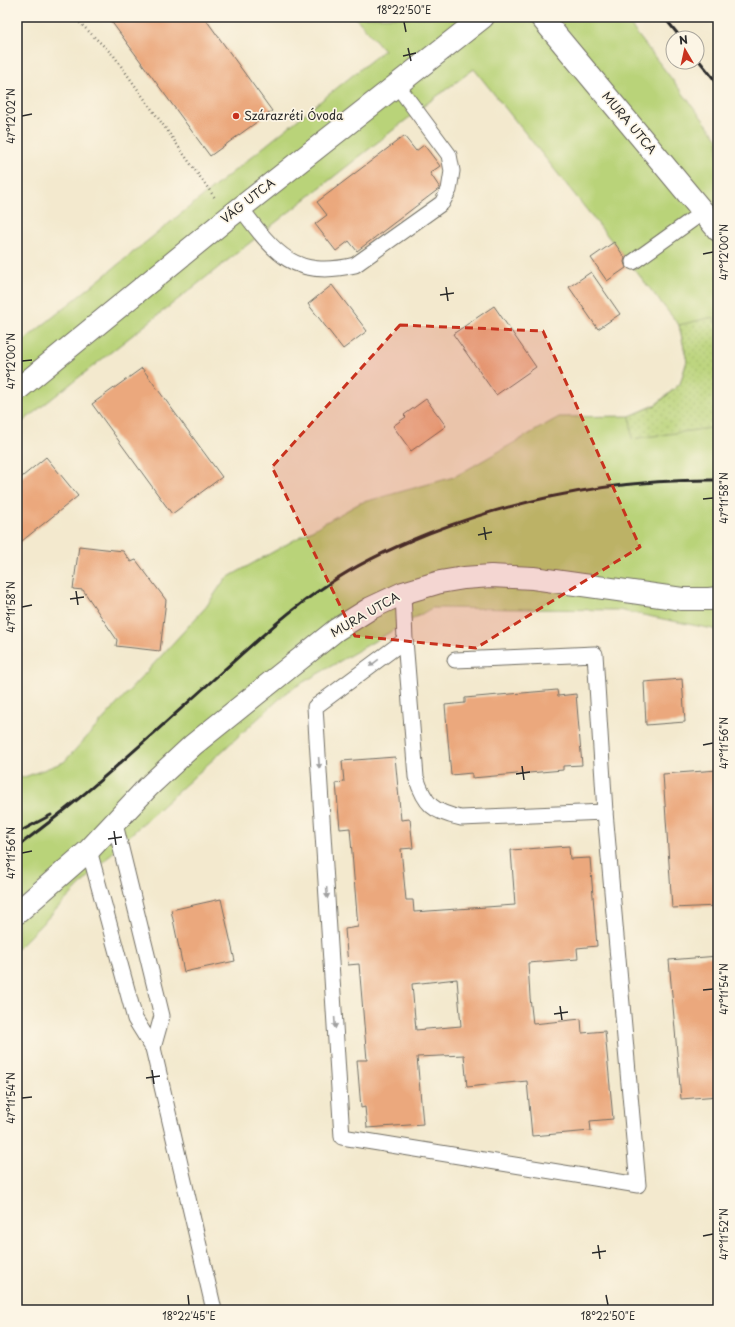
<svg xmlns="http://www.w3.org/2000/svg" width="735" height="1327" viewBox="0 0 735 1327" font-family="'Playpen Sans',sans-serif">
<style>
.grass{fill:#b9d379;stroke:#727f52}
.park{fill:url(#park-dots);stroke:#727f52}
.building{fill:#eba87d;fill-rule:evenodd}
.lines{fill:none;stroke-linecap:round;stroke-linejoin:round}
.lane-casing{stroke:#716e64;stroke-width:17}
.street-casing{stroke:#716e64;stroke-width:24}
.path{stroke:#716e64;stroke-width:2.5;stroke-dasharray:1 3;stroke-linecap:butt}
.lane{stroke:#fff;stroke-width:15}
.street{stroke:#fff;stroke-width:22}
.rail{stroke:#2b2b2b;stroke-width:3}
.oneway{fill:#a0a0a0}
.marked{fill:#c8321e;fill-opacity:0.2;stroke:#c8321e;stroke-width:3;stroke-dasharray:8 5;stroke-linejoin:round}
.ticks{fill:none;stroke:#2b2b2b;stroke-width:1.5}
.poi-dot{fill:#c8321e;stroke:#fcf5e5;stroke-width:1.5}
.labels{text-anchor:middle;stroke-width:3.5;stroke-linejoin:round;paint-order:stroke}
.poi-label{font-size:12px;fill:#2b2b2b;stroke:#fcf5e5;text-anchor:start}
.street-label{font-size:12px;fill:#2b2b2b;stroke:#fcf5e5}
.neatline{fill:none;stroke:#2b2b2b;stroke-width:1.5}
.ticks-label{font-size:10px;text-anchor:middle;fill:#2b2b2b}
</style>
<defs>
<pattern id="park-dots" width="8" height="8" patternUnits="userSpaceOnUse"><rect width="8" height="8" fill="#b9d379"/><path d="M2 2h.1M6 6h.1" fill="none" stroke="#9fb569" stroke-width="1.8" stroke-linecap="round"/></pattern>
</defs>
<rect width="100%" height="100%" fill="#fcf5e5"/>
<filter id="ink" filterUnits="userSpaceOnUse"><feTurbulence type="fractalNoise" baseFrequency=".025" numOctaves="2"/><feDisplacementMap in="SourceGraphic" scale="8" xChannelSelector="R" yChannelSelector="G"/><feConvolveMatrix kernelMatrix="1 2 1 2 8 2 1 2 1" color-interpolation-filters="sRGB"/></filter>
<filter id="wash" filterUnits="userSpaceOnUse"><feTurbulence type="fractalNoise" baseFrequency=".012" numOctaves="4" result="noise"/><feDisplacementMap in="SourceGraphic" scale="16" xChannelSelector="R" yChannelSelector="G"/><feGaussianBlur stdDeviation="0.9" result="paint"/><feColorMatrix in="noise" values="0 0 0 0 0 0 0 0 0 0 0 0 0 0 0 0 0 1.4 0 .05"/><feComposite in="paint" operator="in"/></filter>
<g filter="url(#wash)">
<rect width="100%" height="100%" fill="#f3e9ce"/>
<!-- grass -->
<polygon class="grass" points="355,17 624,17 718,139 718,630 618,610 432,608 288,691 127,838 17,949 17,772 22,778 64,762 206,607 225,579 360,503 454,477 559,417 630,416 655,405 680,384 687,361 679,325 474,69 425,105 17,426 17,346 384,50"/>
<!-- park -->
<polygon class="park" points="713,317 718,327 718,427 632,439 630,416 656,405 680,384 687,361 679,325"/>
<g id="blocks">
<!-- building -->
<g class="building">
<polygon points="108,17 204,17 272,111 210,156"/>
<polygon points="404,136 416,151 424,145 440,166 430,173 440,188 357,251 349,241 336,251 315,224 327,215 317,202"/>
<polygon points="614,242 625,258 624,262 626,268 607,281 591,258"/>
<polygon points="591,272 620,314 598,329 569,287"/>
<polygon points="332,285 367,331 343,349 308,304"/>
<polygon points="494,306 536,367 496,395 453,334"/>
<polygon points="142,368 222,477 172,514 92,404"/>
<polygon points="426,399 446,426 411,451 393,426 406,417 404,415"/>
<polygon points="46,457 78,496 17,545 17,481"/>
<polygon points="79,546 123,551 131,562 136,560 166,600 160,651 116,646 117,640 83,590 73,589"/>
<polygon points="682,679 685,722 646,725 644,682"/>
<polygon points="557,690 558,696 576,694 582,765 563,766 563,770 472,778 472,773 451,775 445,705 465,703 465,698"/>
<path d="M395 757 401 820 410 819 413 848 401 849 406 900H413L414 912 515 905 511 850 569 846 570 859 590 858 597 946 577 948 578 959 528 963 530 997 533 1024 581 1019 582 1033 605 1031 613 1119 590 1121 591 1131 532 1136 527 1081 467 1087 464 1055 417 1057 423 1124 367 1128 365 1107 361 1108 357 1060H367L359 964 348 965 345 929 358 927 350 828 340 829 336 783 344 782 342 761ZM457 979 461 1026 416 1030 412 984Z"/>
<polygon points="718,770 718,906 672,908 663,774"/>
<polygon points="221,899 235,961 184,972 171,910"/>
<polygon points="718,956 718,1096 681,1099 669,960"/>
</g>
</g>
</g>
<g filter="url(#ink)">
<use href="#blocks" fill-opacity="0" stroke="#716e64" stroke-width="1"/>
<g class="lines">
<!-- lane casing -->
<g class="lane-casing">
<g id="lane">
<path d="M240 207C274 252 293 280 355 265L442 203 449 190 452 171 449 155 397 85"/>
<polyline points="633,262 703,212"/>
<path d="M403 593 405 640 416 777C425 805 433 812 461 818L605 812"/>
<polyline points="405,640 315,707 342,1137 638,1185 605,812 595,654 455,660"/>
<polyline points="115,824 162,1016 153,1048"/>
<polyline points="89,850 135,1019 153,1048 214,1310"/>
</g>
</g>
<!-- street casing -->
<g class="street-casing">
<g id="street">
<polyline points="541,17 718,230"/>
<polyline points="17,390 229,217 483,17"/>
<polyline points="17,913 89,850 148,787 193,745 336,630 371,608 403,593 440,582 464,578 491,576 533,578 682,599 709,599 718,598"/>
</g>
</g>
<!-- path -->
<polyline class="path" points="69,17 80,23 114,56 215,198"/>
<!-- lane -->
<use href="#lane" class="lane"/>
<!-- street -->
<use href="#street" class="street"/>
<!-- rail -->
<g class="rail">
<polyline points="664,17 681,38"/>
<polyline points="697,58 718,84"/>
<polyline points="17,833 51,815"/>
<path d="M17 847C35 833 54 819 72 804 121 764 167 721 214 679 250 647 286 612 327 585 359 563 394 547 429 533 523 497 618 479 718 480"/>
</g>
</g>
<!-- one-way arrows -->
<defs><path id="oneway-solid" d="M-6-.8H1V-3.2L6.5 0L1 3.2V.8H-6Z"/></defs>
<g class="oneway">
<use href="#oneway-solid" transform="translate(374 663) rotate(143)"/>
<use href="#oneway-solid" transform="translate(319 763) rotate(86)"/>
<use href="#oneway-solid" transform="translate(327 893) rotate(86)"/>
<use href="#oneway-solid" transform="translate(335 1023) rotate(86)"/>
</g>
</g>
<!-- marked area -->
<path class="marked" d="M400 325 543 331 640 547 476 648 355 636 272 467Z"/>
<!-- ticks -->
<path class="ticks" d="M404 22 406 32M408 48 411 61M403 56 416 53M22 116 32 114M703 254 713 252M446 287 448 301M440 295 454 293M22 361 32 360M703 499 713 498M484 527 486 540M478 535 492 532M76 591 78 605M70 599 84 597M22 607 32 605M703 745 713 743M522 766 524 780M516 774 530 772M114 831 116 845M108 839 122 837M22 853 32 851M703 990 713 989M560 1006 562 1020M554 1014 568 1012M152 1070 154 1084M146 1078 160 1076M22 1098 32 1097M703 1236 713 1234M598 1245 600 1259M592 1253 606 1251M188 1295 189 1305M606 1295 608 1305"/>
<!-- markers -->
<circle class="poi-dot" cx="236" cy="116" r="4"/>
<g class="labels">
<!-- poi labels -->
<g class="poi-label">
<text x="244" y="120">Szárazréti Óvoda</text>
</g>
<!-- street labels -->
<g class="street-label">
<text transform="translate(629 123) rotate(50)" y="4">MURA UTCA</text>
<text transform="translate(248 201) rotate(-38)" y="4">VÁG UTCA</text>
<text transform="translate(365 615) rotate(-30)" y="4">MURA UTCA</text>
</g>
</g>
<!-- margin -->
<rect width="735" height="1327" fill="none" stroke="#fcf5e5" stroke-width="44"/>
<!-- north arrow -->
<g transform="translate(685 50) rotate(351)"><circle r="19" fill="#fcf5e5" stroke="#a8a49b"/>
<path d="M0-3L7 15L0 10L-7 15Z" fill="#c8321e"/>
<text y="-6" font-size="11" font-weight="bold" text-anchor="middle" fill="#2b2b2b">N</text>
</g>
<rect x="22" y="22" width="691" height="1283" class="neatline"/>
<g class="ticks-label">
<text x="404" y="14">18°22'50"E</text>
<text transform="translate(11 116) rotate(-90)" y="4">47°12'02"N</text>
<text transform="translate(724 252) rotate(-90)" y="4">47°12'00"N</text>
<text transform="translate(11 361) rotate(-90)" y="4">47°12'00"N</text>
<text transform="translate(724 498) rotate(-90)" y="4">47°11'58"N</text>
<text transform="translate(11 607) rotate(-90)" y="4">47°11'58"N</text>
<text transform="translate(724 743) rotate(-90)" y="4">47°11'56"N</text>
<text transform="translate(11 853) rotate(-90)" y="4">47°11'56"N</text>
<text transform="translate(724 989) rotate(-90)" y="4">47°11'54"N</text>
<text transform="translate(11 1098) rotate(-90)" y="4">47°11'54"N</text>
<text transform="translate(724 1234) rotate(-90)" y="4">47°11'52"N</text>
<text x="189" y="1320">18°22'45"E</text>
<text x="608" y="1320">18°22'50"E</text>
</g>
</svg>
